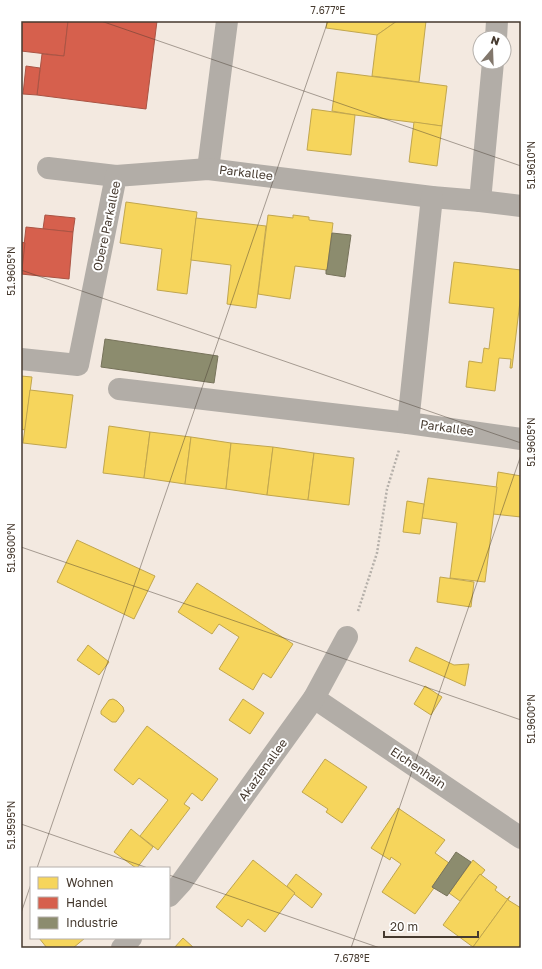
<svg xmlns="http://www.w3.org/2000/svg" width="542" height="969" viewBox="0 0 542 969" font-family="'Golos Text',sans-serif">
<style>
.homes{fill:#f6d55c;stroke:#c1a64e}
.shops{fill:#d6604d;stroke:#aa5444}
.industry{fill:#8c8c6e;stroke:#77735b}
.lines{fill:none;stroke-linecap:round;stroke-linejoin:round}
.path{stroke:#b5b0aa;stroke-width:2.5;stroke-dasharray:2 2;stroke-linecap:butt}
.minor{stroke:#b2ada7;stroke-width:22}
.ticks{fill:none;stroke:#45392e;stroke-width:1;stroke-opacity:0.45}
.labels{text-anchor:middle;stroke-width:4;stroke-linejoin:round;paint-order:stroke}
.street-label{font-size:12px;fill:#45392e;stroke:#fff}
.neatline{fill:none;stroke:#45392e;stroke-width:1.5}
.ticks-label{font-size:10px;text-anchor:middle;fill:#45392e}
</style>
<rect width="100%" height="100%" fill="#f3e9e0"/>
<!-- homes -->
<g class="homes">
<polygon points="327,21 397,21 377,35 326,28"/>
<polygon points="397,21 426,21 419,82 372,76 377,35"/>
<polygon points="337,72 447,86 442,126 355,115 332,111"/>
<polygon points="312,109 355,115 351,155 307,150"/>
<polygon points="414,122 442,126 437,166 409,162"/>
<polygon points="126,202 197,212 187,294 157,290 162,249 120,243"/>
<polygon points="268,215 293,218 293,215 309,217 309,220 333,223 327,270 295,266 290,299 258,294"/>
<polygon points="196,218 266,226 256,308 227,304 231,265 191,260"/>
<polygon points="454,262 521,270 521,293 512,368 510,368 511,359 499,358 495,391 466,387 469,361 482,363 484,348 489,349 494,308 449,303"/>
<polygon points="21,376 32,377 25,430 21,429"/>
<polygon points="30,390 73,395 66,448 23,443"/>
<polygon points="109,426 150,432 144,478 103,473"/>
<polygon points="150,432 191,437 185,484 144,478"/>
<polygon points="191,437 231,443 226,489 185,484"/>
<polygon points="231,443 273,447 267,495 226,489"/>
<polygon points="273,447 314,453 308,500 267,495"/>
<polygon points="314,453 354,458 349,505 308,500"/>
<polygon points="498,472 521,476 521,517 493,514"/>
<polygon points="428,478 497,487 485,582 450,578 457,523 422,518"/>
<polygon points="407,501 424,504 420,534 403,532"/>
<polygon points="77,540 155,576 134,619 57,582"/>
<polygon points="440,577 474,582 471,607 437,602"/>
<polygon points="197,583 293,644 271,678 263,673 253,690 219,669 239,637 219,624 212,634 178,612"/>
<polygon points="88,645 109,662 99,675 77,660"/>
<polygon points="416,647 454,665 469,664 465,686 409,661"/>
<polygon points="425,686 442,697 431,715 414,704"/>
<polygon points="113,699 117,701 123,707 124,711 116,722 112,722 101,714 101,711 109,700"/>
<polygon points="243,699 264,713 250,734 229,720"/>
<polygon points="147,726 218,779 202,801 192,793 184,804 190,808 158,850 140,836 168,800 139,778 133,785 114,770"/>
<polygon points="325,759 367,787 342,823 326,812 328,809 302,792"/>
<polygon points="398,808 445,840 435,853 449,863 432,887 434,888 415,914 382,892 401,864 391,857 390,860 371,848"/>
<polygon points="131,829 153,847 137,868 136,868 114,852"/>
<polygon points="253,860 295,893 265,932 248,919 242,927 216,907"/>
<polygon points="473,860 485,870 481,875 480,874 460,901 449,893"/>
<polygon points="296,874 322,894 312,908 294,894 295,893 287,886"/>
<polygon points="480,874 497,887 495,890 507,899 510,896 473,947 443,925"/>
<polygon points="510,896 508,900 521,908 521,944 518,948 475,948 473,947"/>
<polygon points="39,938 85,938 73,948 47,948"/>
<polygon points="183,938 194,948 174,948"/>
</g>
<!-- shops -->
<g class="shops">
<polygon points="21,21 68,21 64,56 21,51"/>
<polygon points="68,21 157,21 146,109 37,95 42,54 64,56"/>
<polygon points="26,66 40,68 37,95 23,94"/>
<polygon points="45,215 75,218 73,232 43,229"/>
<polygon points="26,227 73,232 69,279 21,274"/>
<polygon points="21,242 25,243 21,278"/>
</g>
<!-- industry -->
<g class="industry">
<polygon points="332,233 351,235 345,277 326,274 326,270 327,270"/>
<polygon points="105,339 218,356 214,383 101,367"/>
<polygon points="456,852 471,862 447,896 432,887"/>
</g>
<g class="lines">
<!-- path -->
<polyline class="path" points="358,611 377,553 387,489 399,450"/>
<!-- minor -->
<g class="minor">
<polyline points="496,38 497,21"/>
<polyline points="48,168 116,176"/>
<polyline points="208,169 227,21"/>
<polyline points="480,201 493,62"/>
<polyline points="21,359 78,365 116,176 208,169 432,197 480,201 521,206"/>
<polyline points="119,389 408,423 521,439"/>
<polyline points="408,423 432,197"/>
<polyline points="314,698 521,838"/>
<polyline points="169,896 181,883 314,698 347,637"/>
<polyline points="122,948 131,938"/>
</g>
</g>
<!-- ticks -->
<path class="ticks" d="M101 21 521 166M21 270 521 443M21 547 521 720M21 824 148 868M37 868 328 21M169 875 380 948M21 913 31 884M351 948 521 455"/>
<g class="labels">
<!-- street labels -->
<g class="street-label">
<text transform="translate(246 173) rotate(7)" y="4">Parkallee</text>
<text transform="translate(107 226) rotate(-78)" y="4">Obere Parkallee</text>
<text transform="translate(447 428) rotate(8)" y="4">Parkallee</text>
<text transform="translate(418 768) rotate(34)" y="4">Eichenhain</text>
<text transform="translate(263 770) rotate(-54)" y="4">Akazienallee</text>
</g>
</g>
<!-- border -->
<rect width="542" height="969" fill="none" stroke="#ffffff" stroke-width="44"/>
<!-- legend -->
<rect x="30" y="867" width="140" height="72" fill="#ffffff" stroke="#b5b0ab"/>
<rect x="38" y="877" width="20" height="12" fill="#f6d55c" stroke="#b5b0ab"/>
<text x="66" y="887" font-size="12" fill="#45392e">Wohnen</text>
<rect x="38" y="897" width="20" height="12" fill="#d6604d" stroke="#b5b0ab"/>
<text x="66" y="907" font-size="12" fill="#45392e">Handel</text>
<rect x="38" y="917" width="20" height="12" fill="#8c8c6e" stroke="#b5b0ab"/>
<text x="66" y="927" font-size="12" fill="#45392e">Industrie</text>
<!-- north arrow -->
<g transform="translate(492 50) rotate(19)"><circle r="19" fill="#ffffff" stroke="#b5b0ab"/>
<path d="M0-3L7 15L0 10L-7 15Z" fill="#82776c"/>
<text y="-6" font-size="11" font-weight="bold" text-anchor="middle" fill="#45392e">N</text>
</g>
<!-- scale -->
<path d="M384 931v6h94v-6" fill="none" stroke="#45392e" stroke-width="2"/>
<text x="390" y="931" font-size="12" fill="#45392e" stroke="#ffffff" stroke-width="3" paint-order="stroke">20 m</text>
<rect x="22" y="22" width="498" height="925" class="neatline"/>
<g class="ticks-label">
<text x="328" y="14">7.677°E</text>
<text transform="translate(531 165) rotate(-90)" y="4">51.9610°N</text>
<text transform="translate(11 271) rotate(-90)" y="4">51.9605°N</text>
<text transform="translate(531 442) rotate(-90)" y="4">51.9605°N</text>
<text transform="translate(11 548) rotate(-90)" y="4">51.9600°N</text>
<text transform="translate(531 719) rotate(-90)" y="4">51.9600°N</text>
<text transform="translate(11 825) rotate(-90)" y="4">51.9595°N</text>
<text x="352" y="962">7.678°E</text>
</g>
</svg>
